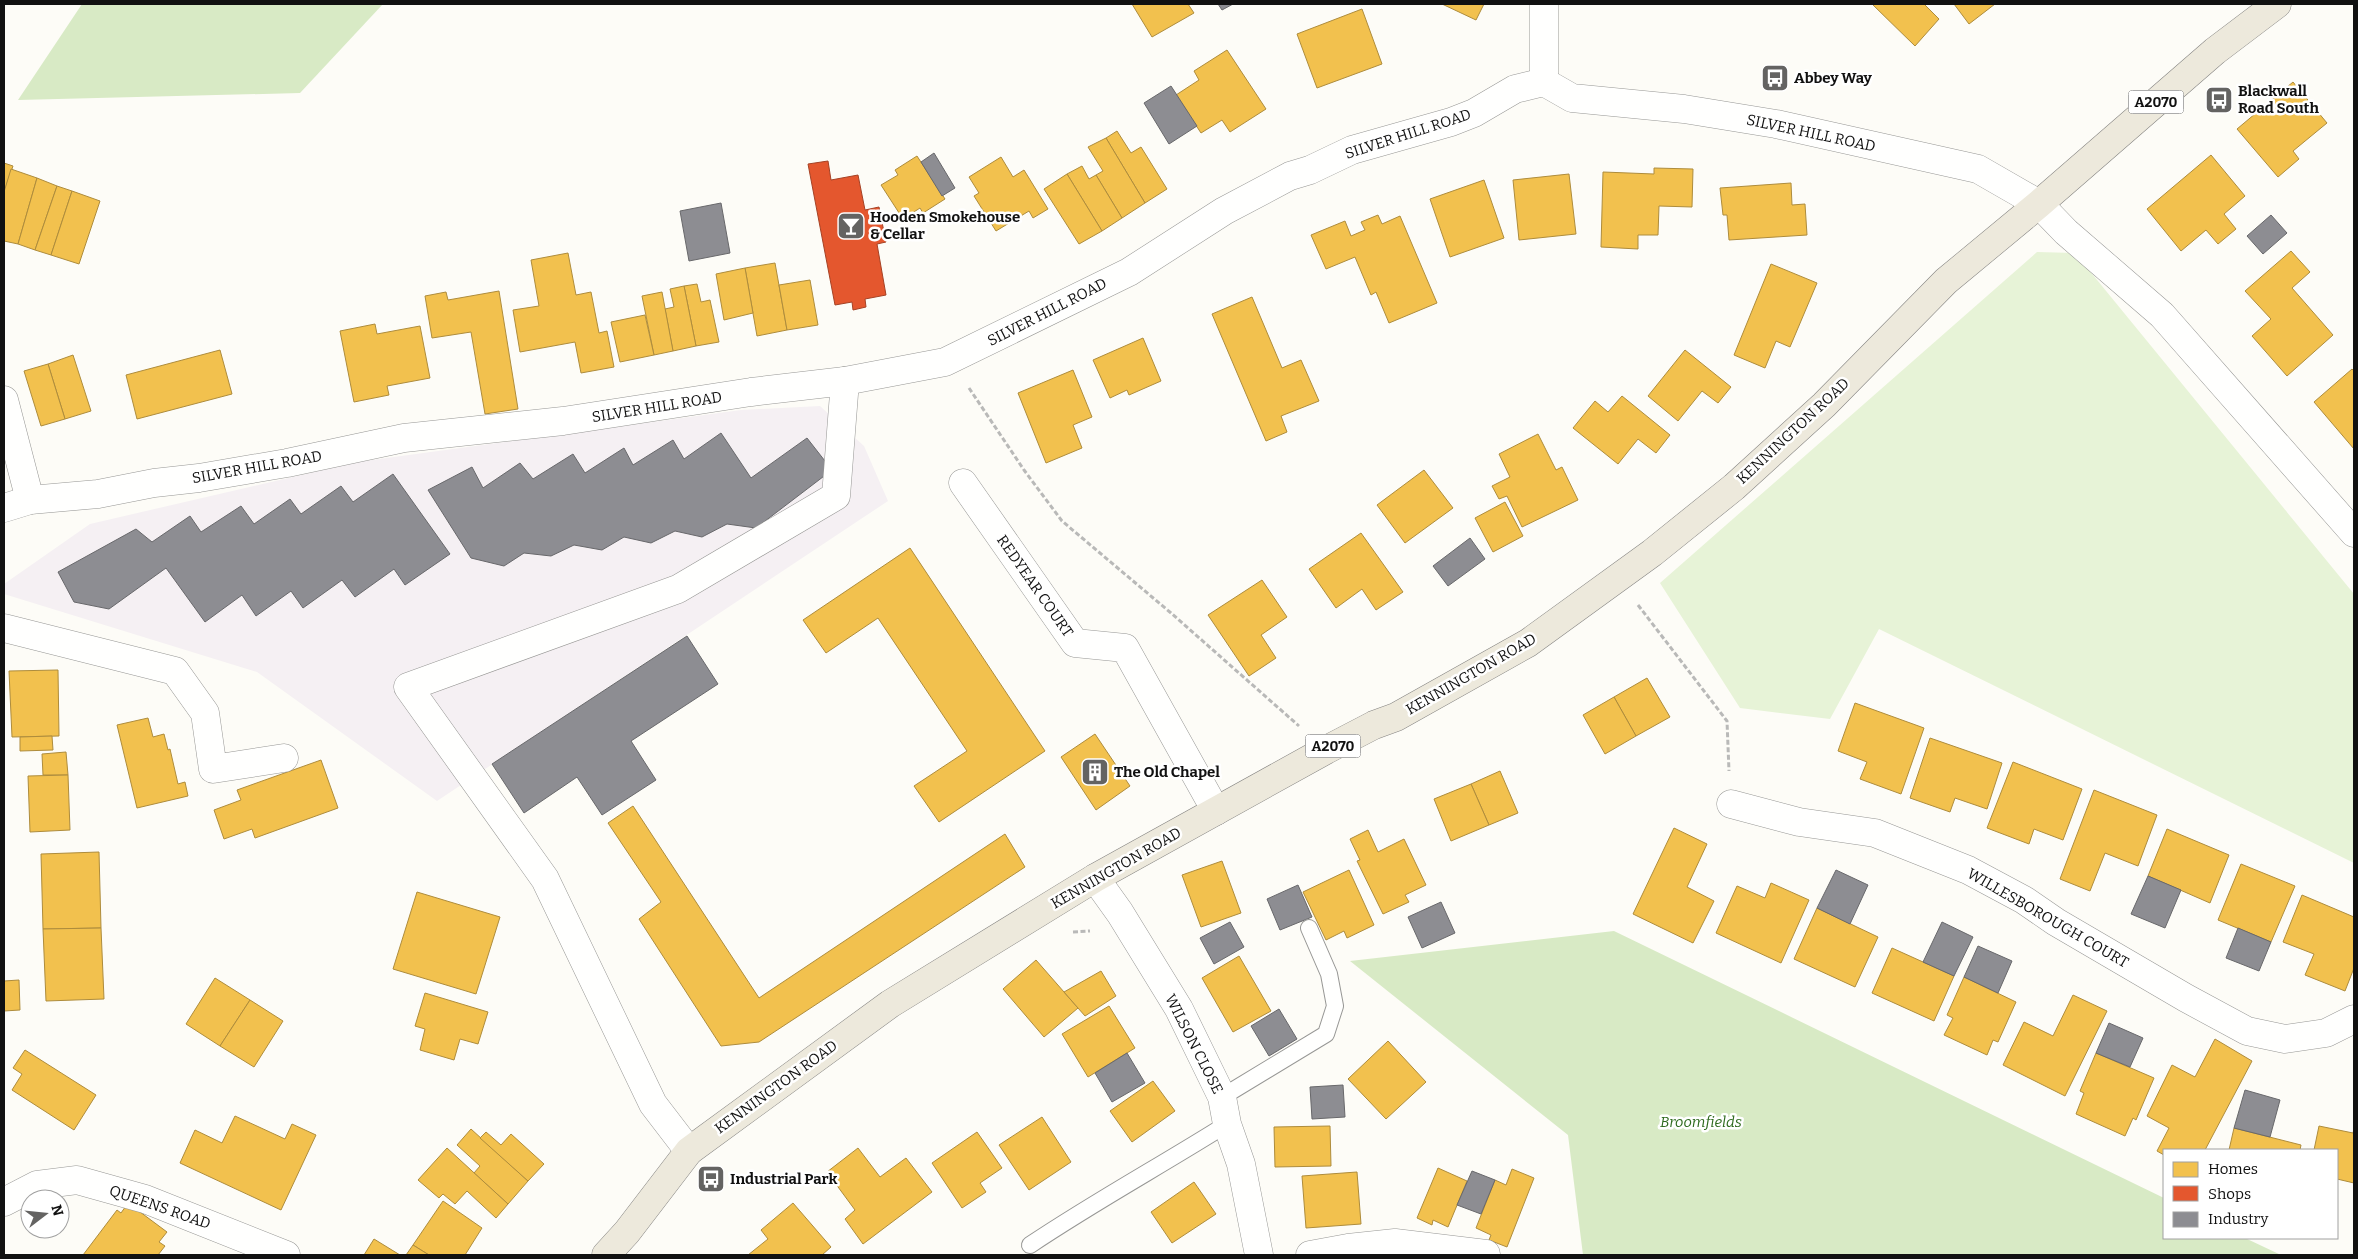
<svg xmlns="http://www.w3.org/2000/svg" width="2358" height="1259" viewBox="0 0 2358 1259" font-family="Bitter,serif">
<style>
.industrial{fill:#f5f0f3}
.green{fill:#e7f3d7}
.forest{fill:#d8eac5}
.homes{fill:#f2c14e;stroke:#ae8c3c}
.shops{fill:#e4572e;stroke:#a54225}
.industry{fill:#8d8d92;stroke:#68686b}
.lines{fill:none;stroke-linecap:round;stroke-linejoin:round}
.service-casing{stroke:#979795;stroke-width:18}
.minor-casing{stroke:#979795;stroke-width:29}
.primary-casing{stroke:#858482;stroke-width:29}
.path{stroke:#b9b9b8;stroke-width:3;stroke-dasharray:5 2.5;stroke-linecap:butt}
.service{stroke:#fffffe;stroke-width:16}
.minor{stroke:#fffffe;stroke-width:28}
.primary{stroke:#ede9dc;stroke-width:28}
.labels{text-anchor:middle;stroke-width:5;stroke-linejoin:round;paint-order:stroke}
.shield{fill:#fff;stroke:#585858;stroke-width:1}
.shield-label{font-size:14px;font-weight:bold;fill:#111}
.poi-label{font-size:15px;font-weight:bold;fill:#111;stroke:#fff;text-anchor:start}
.street-label{font-size:15px;fill:#111;stroke:#fff}
.park-label{font-size:15px;font-style:italic;fill:#2f6b1f;stroke:#fff}
</style>
<rect width="100%" height="100%" fill="#fdfcf7"/>
<!-- industrial -->
<polygon class="industrial" points="820,406 864,446 888,501 437,801 257,672 4,594 4,584 90,524 357,462 741,410"/>
<!-- green -->
<polygon class="green" points="2037,252 2075,253 2354,594 2354,863 1879,629 1830,719 1740,708 1660,583"/>
<!-- forest -->
<g class="forest">
<polygon points="82,4 383,4 300,93 18,100"/>
<polygon points="1614,931 2164,1198 2164,1238 2245,1238 2281,1255 1583,1255 1568,1135 1350,961"/>
</g>
<!-- homes -->
<g class="homes">
<polygon points="1132,4 1188,4 1194,13 1152,37"/>
<polygon points="1442,4 1484,4 1476,20"/>
<polygon points="1872,4 1924,4 1939,19 1915,46"/>
<polygon points="1954,4 1995,4 1969,24"/>
<polygon points="1362,9 1382,64 1317,88 1297,34"/>
<polygon points="1227,50 1266,109 1230,132 1222,120 1201,133 1176,95 1199,80 1194,71"/>
<polygon points="2293,82 2327,123 2293,151 2299,159 2278,177 2237,129"/>
<polygon points="1117,131 1131,153 1141,147 1167,189 1145,203 1106,138"/>
<polygon points="1106,138 1145,203 1122,218 1096,175 1103,171 1088,147"/>
<polygon points="2211,155 2245,196 2224,214 2236,229 2218,244 2206,230 2181,251 2147,209"/>
<polygon points="917,156 945,199 923,213 920,208 903,219 881,185 898,175 895,170"/>
<polygon points="1001,157 1013,177 1024,170 1048,209 1033,218 1029,211 996,231 974,196 979,193 969,177"/>
<polygon points="4,163 13,166 4,192"/>
<polygon points="1082,166 1089,179 1096,175 1122,218 1102,231 1067,174"/>
<polygon points="1654,168 1693,169 1692,207 1659,206 1658,235 1638,235 1638,249 1601,247 1603,172 1654,174"/>
<polygon points="11,169 37,178 18,244 4,241 4,192"/>
<polygon points="1067,174 1102,231 1079,244 1044,189"/>
<polygon points="1569,174 1576,234 1519,240 1513,180"/>
<polygon points="37,178 57,186 35,250 18,244"/>
<polygon points="1484,180 1504,238 1450,257 1430,199"/>
<polygon points="1791,183 1792,205 1805,204 1807,235 1729,240 1727,215 1723,215 1720,188"/>
<polygon points="57,186 72,191 51,255 35,250"/>
<polygon points="72,191 100,201 79,264 51,255"/>
<polygon points="1378,215 1382,224 1400,216 1437,303 1389,323 1376,292 1371,295 1355,257 1326,269 1311,235 1345,221 1351,236 1365,230 1361,222"/>
<polygon points="2291,251 2310,272 2292,288 2333,335 2287,376 2252,336 2271,319 2245,291"/>
<polygon points="568,253 576,295 591,292 599,333 607,331 614,367 581,373 575,342 520,352 513,310 539,306 531,260"/>
<polygon points="775,263 787,330 757,336 745,268"/>
<polygon points="1771,264 1817,283 1790,347 1776,341 1765,368 1734,355"/>
<polygon points="745,268 753,313 724,320 716,274"/>
<polygon points="810,280 818,325 787,330 779,285"/>
<polygon points="697,284 701,302 710,300 719,342 696,346 684,286"/>
<polygon points="684,286 696,346 673,351 665,309 674,307 670,289"/>
<polygon points="499,291 518,409 485,414 471,332 432,338 425,296 446,292 448,300"/>
<polygon points="662,292 673,351 654,355 642,296"/>
<polygon points="1252,297 1282,368 1301,360 1319,401 1281,416 1287,432 1266,441 1212,314"/>
<polygon points="645,315 654,355 620,362 611,322"/>
<polygon points="375,324 377,334 420,326 430,378 387,386 389,395 354,402 340,331"/>
<polygon points="1143,338 1161,381 1129,395 1127,390 1110,398 1093,360"/>
<polygon points="220,350 232,394 137,419 126,375"/>
<polygon points="1685,350 1731,387 1718,403 1702,391 1678,421 1648,396"/>
<polygon points="73,355 91,411 65,419 48,364"/>
<polygon points="48,364 65,419 41,426 24,371"/>
<polygon points="2352,369 2354,371 2354,449 2314,402"/>
<polygon points="1073,370 1092,417 1073,425 1082,448 1046,463 1018,393"/>
<polygon points="1622,396 1670,435 1656,453 1638,439 1618,464 1573,428 1595,401 1608,412"/>
<polygon points="1538,434 1556,470 1562,467 1578,500 1522,527 1507,496 1499,499 1492,486 1510,477 1499,454"/>
<polygon points="1424,470 1453,508 1405,543 1377,505"/>
<polygon points="1505,502 1523,536 1493,552 1475,518"/>
<polygon points="1361,533 1403,592 1376,610 1362,589 1336,608 1309,569"/>
<polygon points="910,548 1045,751 939,822 914,786 967,751 878,618 826,653 803,620"/>
<polygon points="1262,580 1287,617 1261,635 1276,658 1249,676 1208,615"/>
<polygon points="58,670 59,736 12,737 9,671"/>
<polygon points="1647,678 1670,717 1636,736 1614,697"/>
<polygon points="1614,697 1636,736 1605,754 1583,715"/>
<polygon points="1855,703 1924,728 1901,794 1860,779 1867,762 1838,751"/>
<polygon points="148,718 153,737 164,734 168,750 170,749 178,784 185,782 188,796 137,808 117,725"/>
<polygon points="1095,734 1130,786 1096,810 1061,757"/>
<polygon points="52,736 53,750 20,751 20,737"/>
<polygon points="1930,738 2002,763 1987,809 1955,798 1950,812 1910,798"/>
<polygon points="66,752 68,775 43,775 42,754"/>
<polygon points="321,760 338,808 255,838 252,829 224,839 214,810 241,800 237,790"/>
<polygon points="2013,762 2082,789 2063,840 2034,829 2029,844 1987,828"/>
<polygon points="1500,771 1518,813 1489,825 1471,784"/>
<polygon points="68,775 70,830 30,832 28,776"/>
<polygon points="1471,784 1489,825 1451,841 1434,799"/>
<polygon points="2094,790 2157,815 2138,866 2105,853 2090,891 2060,879"/>
<polygon points="633,806 759,998 1005,834 1025,867 759,1042 721,1046 639,919 661,902 608,823"/>
<polygon points="1674,828 1707,844 1687,887 1714,901 1693,943 1633,914"/>
<polygon points="2167,829 2229,855 2210,903 2148,876"/>
<polygon points="1368,830 1378,852 1404,839 1426,885 1405,895 1409,902 1383,914 1357,861 1360,860 1350,839"/>
<polygon points="99,852 101,928 43,929 41,854"/>
<polygon points="1222,861 1241,913 1201,927 1182,875"/>
<polygon points="2241,864 2295,886 2271,942 2218,920"/>
<polygon points="1349,870 1374,925 1347,938 1344,931 1326,940 1303,892"/>
<polygon points="1771,883 1809,900 1781,963 1716,933 1737,886 1765,898"/>
<polygon points="417,892 500,917 476,994 393,969"/>
<polygon points="2302,895 2354,917 2354,968 2345,991 2305,975 2314,954 2283,942"/>
<polygon points="1817,908 1878,937 1855,987 1794,959"/>
<polygon points="101,928 104,999 46,1001 43,929"/>
<polygon points="1892,948 1954,976 1934,1021 1872,993"/>
<polygon points="1239,956 1271,1011 1233,1032 1202,978"/>
<polygon points="1036,960 1078,1008 1044,1037 1003,989"/>
<polygon points="1101,971 1116,996 1085,1016 1064,992"/>
<polygon points="1964,977 2016,1002 1998,1042 1993,1040 1987,1055 1944,1035 1953,1018 1947,1015"/>
<polygon points="215,978 250,1000 220,1046 186,1024"/>
<polygon points="19,980 20,1010 4,1011 4,981"/>
<polygon points="425,993 488,1012 478,1044 460,1039 454,1060 420,1050 425,1029 415,1026"/>
<polygon points="2073,995 2107,1011 2065,1096 2003,1065 2024,1022 2053,1036"/>
<polygon points="250,1000 283,1021 254,1067 220,1046"/>
<polygon points="1109,1006 1135,1048 1088,1077 1062,1034"/>
<polygon points="2215,1039 2252,1061 2205,1150 2164,1150 2164,1155 2157,1151 2169,1128 2147,1116 2172,1065 2195,1077"/>
<polygon points="1388,1041 1426,1082 1386,1119 1348,1079"/>
<polygon points="25,1050 96,1095 74,1130 12,1090 22,1074 13,1068"/>
<polygon points="2096,1053 2154,1078 2136,1120 2133,1118 2125,1136 2076,1114 2084,1093 2080,1091"/>
<polygon points="1153,1081 1175,1111 1132,1142 1110,1111"/>
<polygon points="235,1116 285,1139 292,1124 316,1135 281,1210 180,1163 195,1130 222,1143"/>
<polygon points="1042,1117 1071,1162 1029,1190 999,1145"/>
<polygon points="1330,1126 1331,1166 1275,1167 1274,1127"/>
<polygon points="2319,1126 2353,1133 2354,1129 2354,1183 2337,1179 2337,1150 2314,1150"/>
<polygon points="2234,1128 2301,1145 2300,1150 2229,1150"/>
<polygon points="471,1129 528,1181 508,1204 474,1173 480,1166 457,1145"/>
<polygon points="486,1132 501,1145 511,1134 544,1164 528,1181 480,1138"/>
<polygon points="977,1132 1002,1168 980,1183 986,1192 962,1208 932,1163"/>
<polygon points="447,1148 508,1204 496,1218 467,1191 455,1204 443,1194 439,1198 418,1180"/>
<polygon points="858,1148 880,1177 906,1158 932,1192 863,1244 845,1219 855,1210 827,1172"/>
<polygon points="1438,1168 1467,1181 1448,1227 1433,1220 1432,1225 1417,1218"/>
<polygon points="1512,1169 1534,1178 1507,1247 1489,1240 1491,1235 1476,1228 1495,1180 1506,1185"/>
<polygon points="1357,1172 1361,1224 1306,1228 1302,1176"/>
<polygon points="1194,1182 1216,1214 1172,1243 1151,1212"/>
<polygon points="443,1201 482,1228 465,1255 429,1255 413,1245"/>
<polygon points="128,1203 167,1232 159,1242 165,1246 158,1255 83,1255 117,1210 121,1213"/>
<polygon points="793,1203 831,1247 822,1255 748,1255 768,1239 761,1230"/>
<polygon points="374,1239 400,1255 364,1255"/>
<polygon points="413,1245 429,1255 406,1255"/>
</g>
<!-- shops -->
<polygon class="shops" points="828,161 831,180 858,175 865,210 879,207 886,242 877,244 886,295 865,299 866,307 853,310 852,302 835,305 808,164"/>
<!-- industry -->
<g class="industry">
<polygon points="1218,4 1233,4 1222,10"/>
<polygon points="1171,86 1197,126 1169,144 1144,103"/>
<polygon points="934,153 955,188 942,196 921,162"/>
<polygon points="721,203 730,253 689,261 680,211"/>
<polygon points="2271,215 2287,233 2263,254 2247,236"/>
<polygon points="721,433 751,478 807,438 832,470 756,528 727,524 702,537 675,531 651,543 624,537 602,550 574,545 551,556 524,553 504,566 471,558 428,490 472,467 483,488 520,463 533,479 573,454 585,473 624,448 633,465 673,440 684,459"/>
<polygon points="393,474 450,554 405,585 394,569 355,597 342,580 303,608 291,591 256,616 242,595 205,622 166,568 109,609 74,602 58,572 136,529 152,542 190,516 201,532 241,506 254,524 290,499 301,514 341,486 353,502"/>
<polygon points="1470,538 1485,559 1448,586 1433,566"/>
<polygon points="687,636 718,684 631,741 656,780 602,815 577,777 524,813 492,764"/>
<polygon points="1836,870 1868,885 1850,924 1817,908"/>
<polygon points="2148,876 2181,890 2165,928 2131,914"/>
<polygon points="1298,885 1312,917 1280,930 1267,899"/>
<polygon points="1441,902 1455,933 1422,948 1408,917"/>
<polygon points="1230,922 1244,947 1214,964 1200,938"/>
<polygon points="1942,922 1973,937 1954,976 1923,962"/>
<polygon points="2238,928 2271,942 2259,971 2226,958"/>
<polygon points="1978,946 2012,961 1998,993 1964,977"/>
<polygon points="1279,1009 1297,1039 1269,1056 1251,1026"/>
<polygon points="2109,1023 2143,1038 2130,1067 2096,1053"/>
<polygon points="1127,1053 1145,1083 1112,1102 1095,1073"/>
<polygon points="1343,1085 1345,1117 1312,1119 1310,1087"/>
<polygon points="2245,1090 2280,1100 2270,1137 2234,1128"/>
<polygon points="1472,1171 1495,1180 1481,1214 1457,1205"/>
</g>
<g class="lines">
<!-- service casing -->
<g class="service-casing">
<g id="service">
<polyline points="1222,1097 1326,1034 1335,1006 1329,974 1309,928"/>
<path d="M1030 1245C1094 1202 1162 1165 1227 1124"/>
</g>
</g>
<!-- minor casing -->
<g class="minor-casing">
<g id="minor">
<polyline points="1544,82 1544,4"/>
<polyline points="4,400 30,500"/>
<polyline points="963,483 1075,643 1125,648 1216,811"/>
<polyline points="4,508 30,500 98,494 154,483 199,478 287,463 404,438 563,421 751,392 845,381 945,362 1129,272 1224,211 1290,176 1310,170 1352,150 1451,122 1474,113 1515,89 1544,82 1572,98 1684,109 1776,124 1978,169 2039,204 2066,232 2162,315 2354,533"/>
<polyline points="4,628 175,671 205,713 213,769 284,758"/>
<polyline points="1731,804 1799,822 1875,833 1968,870 2024,900 2056,922 2186,998 2247,1031 2285,1039 2326,1033 2354,1019"/>
<polyline points="1095,878 1120,913 1179,1009 1222,1097 1227,1124 1241,1164 1259,1255"/>
<polyline points="689,1151 653,1104 545,879 408,687 678,589 836,496 845,381"/>
<polyline points="4,1202 37,1185 77,1180 145,1199 286,1255"/>
<polyline points="1310,1255 1348,1248 1395,1243 1486,1254"/>
</g>
</g>
<!-- primary casing -->
<g class="primary-casing">
<polyline id="primary" points="606,1255 627,1232 689,1151 890,1004 1095,878 1326,750 1374,725 1396,717 1528,643 1652,553 1734,487 1824,405 1946,281 2039,204 2215,51 2277,4"/>
</g>
<!-- path -->
<g class="path">
<polyline points="969,388 1024,470 1062,521 1171,613 1299,726"/>
<polyline points="1638,605 1727,721 1729,771"/>
<polyline points="1073,932 1090,931"/>
</g>
<!-- service -->
<use href="#service" class="service"/>
<!-- minor -->
<use href="#minor" class="minor"/>
<!-- primary -->
<use href="#primary" class="primary"/>
</g>
<!-- icons -->
<defs>
<g id="bus-square" transform="scale(1.4375)"><rect x="-9" y="-9" width="18" height="18" rx="4" fill="#646362" stroke="#fff"/><path d="M-5-6H5V4H4V6H2V4H-2V6H-4V4H-5ZM-3.5-4V0h7V-4ZM-3.5 1.2v1.5H-2V1.2ZM2 1.2v1.5H3.5V1.2Z" fill="#fff"/></g>
<g id="bar-square" transform="scale(1.4375)"><rect x="-9" y="-9" width="18" height="18" rx="4" fill="#646362" stroke="#fff"/><path d="M-6-5H6L.8 .8V4.5H3.5V6h-7V4.5H-.8V.8Z" fill="#fff"/></g>
<g id="building-square" transform="scale(1.4375)"><rect x="-9" y="-9" width="18" height="18" rx="4" fill="#646362" stroke="#fff"/><path d="M-4-6H4V6H1V3H-1V6H-4ZM-2.5-4.3h1.7v1.8h-1.7ZM.8-4.3h1.7v1.8H.8ZM-2.5-1h1.7V.8h-1.7ZM.8-1h1.7V.8H.8Z" fill="#fff"/></g>
</defs>
<g fill-rule="evenodd">
<use href="#bus-square" x="1775" y="78"/>
<use href="#bus-square" x="2219" y="100"/>
<use href="#bar-square" x="851" y="226"/>
<use href="#building-square" x="1095" y="772"/>
<use href="#bus-square" x="711" y="1179"/>
</g>
<g class="labels">
<!-- shield labels -->
<g class="shield">
<rect x="2128.5" y="90.5" width="55" height="23" rx="4"/>
<rect x="1305.5" y="734.5" width="55" height="23" rx="4"/>
</g>
<g class="shield-label">
<text x="2156" y="107">A2070</text>
<text x="1333" y="751">A2070</text>
</g>
<!-- poi labels -->
<g class="poi-label">
<text x="1794" y="83">Abbey Way</text>
<text x="2238" y="96">Blackwall<tspan x="2238" dy="17">Road South</tspan></text>
<text x="870" y="222">Hooden Smokehouse<tspan x="870" dy="17">&amp; Cellar</tspan></text>
<text x="1114" y="777">The Old Chapel</text>
<text x="730" y="1184">Industrial Park</text>
</g>
<!-- street labels -->
<g class="street-label">
<text transform="translate(1811 133) rotate(12)" y="5">SILVER HILL ROAD</text>
<text transform="translate(1408 134) rotate(-18)" y="5">SILVER HILL ROAD</text>
<text transform="translate(1047 312) rotate(-27)" y="5">SILVER HILL ROAD</text>
<text transform="translate(657 407) rotate(-9)" y="5">SILVER HILL ROAD</text>
<text transform="translate(1793 431) rotate(-43)" y="5">KENNINGTON ROAD</text>
<text transform="translate(257 467) rotate(-10)" y="5">SILVER HILL ROAD</text>
<text transform="translate(1035 586) rotate(55)" y="5">REDYEAR COURT</text>
<text transform="translate(1471 674) rotate(-30)" y="5">KENNINGTON ROAD</text>
<text transform="translate(1116 868) rotate(-30)" y="5">KENNINGTON ROAD</text>
<text transform="translate(2048 918) rotate(30)" y="5">WILLESBOROUGH COURT</text>
<text transform="translate(1194 1044) rotate(63)" y="5">WILSON CLOSE</text>
<text transform="translate(776 1087) rotate(-36)" y="5">KENNINGTON ROAD</text>
<text transform="translate(160 1207) rotate(19)" y="5">QUEENS ROAD</text>
</g>
<!-- park labels -->
<g class="park-label">
<text x="1701" y="1127">Broomfields</text>
</g>
</g>
<!-- border -->
<rect width="2358" height="1259" fill="none" stroke="#111111" stroke-width="10"/>
<!-- legend -->
<rect x="2163" y="1149" width="175" height="90" fill="#ffffff" stroke="#a0a0a0"/>
<rect x="2173" y="1162" width="25" height="15" fill="#f2c14e" stroke="#a0a0a0"/>
<text x="2208" y="1174" font-size="15" fill="#111111">Homes</text>
<rect x="2173" y="1186" width="25" height="15" fill="#e4572e" stroke="#a0a0a0"/>
<text x="2208" y="1199" font-size="15" fill="#111111">Shops</text>
<rect x="2173" y="1212" width="25" height="15" fill="#8d8d92" stroke="#a0a0a0"/>
<text x="2208" y="1224" font-size="15" fill="#111111">Industry</text>
<!-- north arrow -->
<g transform="translate(45 1214) rotate(74)"><circle r="24" fill="#ffffff" stroke="#a0a0a0"/>
<path d="M0-4L9 19L0 12L-9 19Z" fill="#646362"/>
<text y="-8" font-size="14" font-weight="bold" text-anchor="middle" fill="#111111">N</text>
</g>
</svg>
